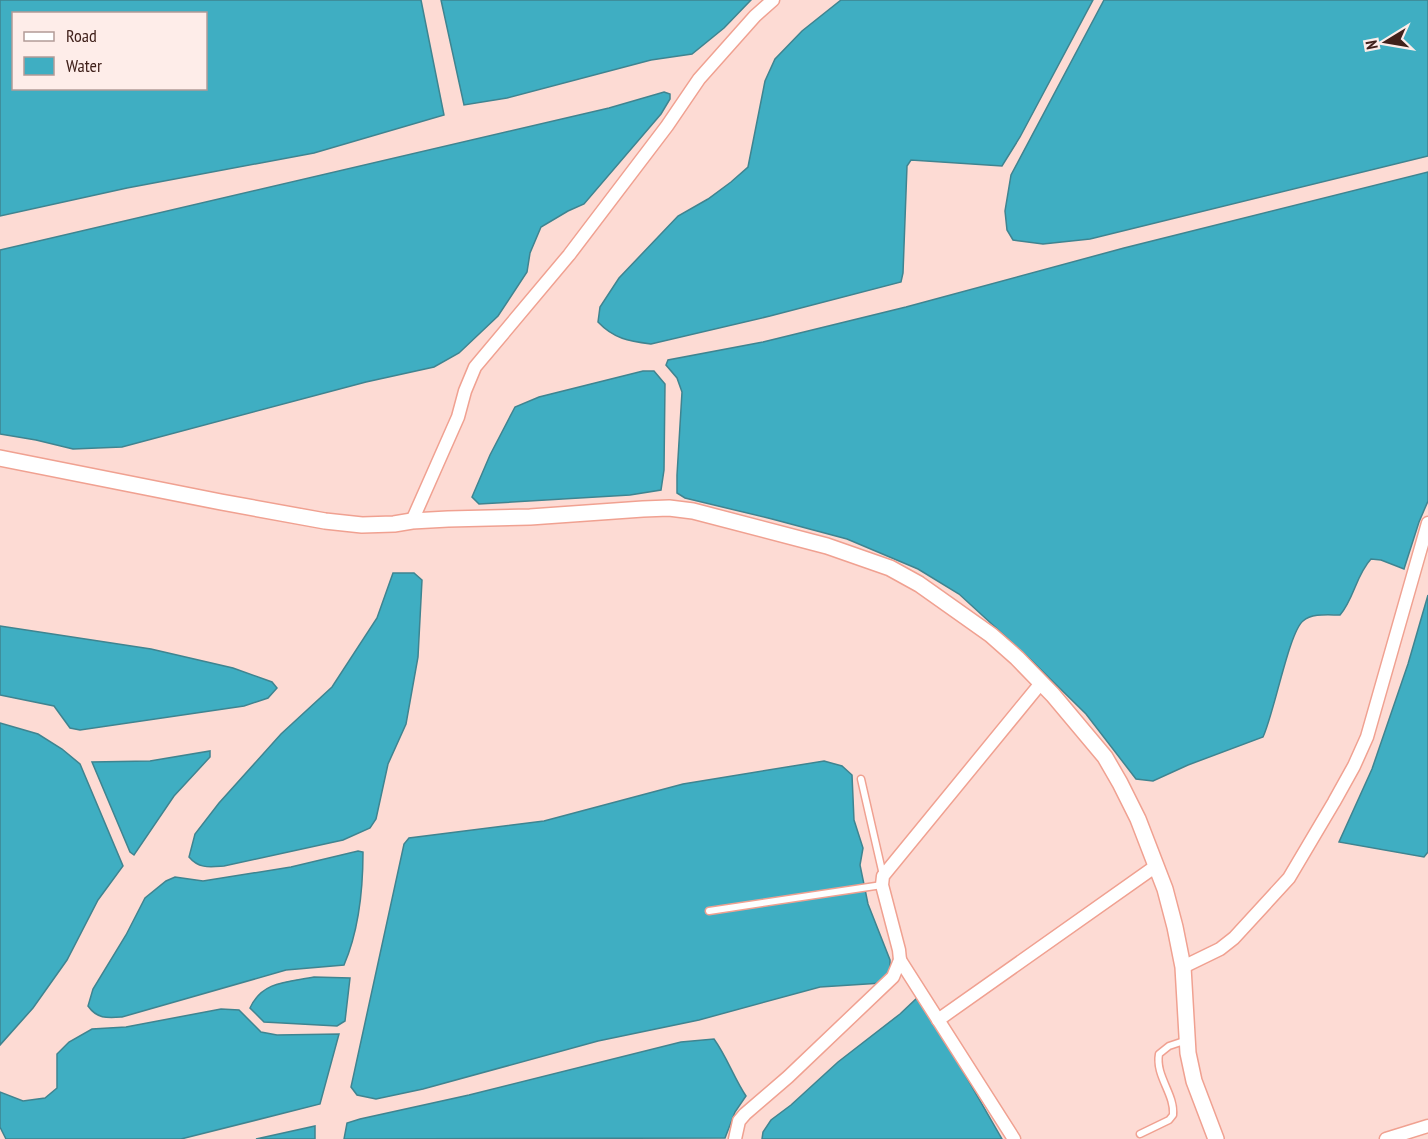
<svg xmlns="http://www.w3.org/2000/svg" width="1428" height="1139" viewBox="0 0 1428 1139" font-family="'PT Sans Narrow',sans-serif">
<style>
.water{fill:#3faec2;stroke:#3f8490;stroke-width:1.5;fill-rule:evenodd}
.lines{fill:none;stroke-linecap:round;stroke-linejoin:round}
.service-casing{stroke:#f0a191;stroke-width:9}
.minor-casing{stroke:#f0a191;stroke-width:15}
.tertiary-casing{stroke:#f0a191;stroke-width:18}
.service{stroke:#fff;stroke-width:6}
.minor{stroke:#fff;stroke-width:12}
.tertiary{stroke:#fff;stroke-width:15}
</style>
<rect width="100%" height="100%" fill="#fddbd4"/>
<!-- water -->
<g class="water">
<path d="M0 0H421L444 115 314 153 127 188 0 216ZM14 14H206V88H14Z"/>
<polygon points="441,0 751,0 724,28 692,54 651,60 507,98 464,105"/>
<path d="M841 0H1093L1020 137 1002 166 911 160 907 166 903 273 901 282 770 316 651 344C629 341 614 339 598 322L600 307 619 278 678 216 708 199 731 182 748 167 765 81 775 59 802 31Z"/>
<polygon points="1104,0 1428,0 1428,156 1090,239 1043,244 1013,240 1007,230 1005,211 1011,175"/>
<polygon points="664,92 670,94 670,99 661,114 584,204 568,211 541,227 530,253 527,272 498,316 459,353 434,367 366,382 122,447 73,449 36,440 0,434 0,250 609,108"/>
<path d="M1428 172V501L1419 522 1404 569 1381 560 1371 559C1356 575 1354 599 1340 615 1328 615 1312 613 1303 621 1289 632 1274 714 1263 737L1188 765 1153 781 1136 779 1086 714 1030 659 959 594 918 569 847 539 772 519 685 498 677 493V475L682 392 677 378 666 365 668 360 763 342 906 307 1124 248Z"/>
<polygon points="643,371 654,371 665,384 664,470 661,490 630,495 479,504 472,497 490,455 515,407 539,397"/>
<path d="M393 573H414L422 580 418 657 406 724 388 764 376 819 370 828 343 840 224 866C210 867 199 869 189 857L195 834 219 803 281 734 332 687 377 618Z"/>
<polygon points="1428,595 1428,852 1424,857 1339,842 1372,769 1408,664"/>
<polygon points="0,626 151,649 233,668 272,682 277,688 268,698 244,706 80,730 70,728 54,706 0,695"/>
<polygon points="0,723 38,734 62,749 80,764 123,866 98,900 67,960 33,1008 0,1045"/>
<polygon points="210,751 210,757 174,796 134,855 130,852 92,762 150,761"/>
<polygon points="824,761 842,766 852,775 854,820 863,848 860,865 868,904 890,960 890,975 882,983 820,987 699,1020 598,1041 423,1089 376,1099 357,1095 351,1087 404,844 409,838 544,821 683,784"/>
<path d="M358 851 363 852C363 890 359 930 344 965L286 970 122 1017C107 1018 97 1019 88 1006L93 989 126 935 145 898 166 881 175 877 203 881 291 867Z"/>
<path d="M314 977 350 978 345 1021 337 1026 264 1022 250 1008C262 981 288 982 314 977Z"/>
<polygon points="917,998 960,1066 1002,1139 762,1139 763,1132 771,1120 791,1105 838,1062 900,1014"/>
<polygon points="221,1009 239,1010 261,1032 277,1035 339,1034 320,1104 181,1139 6,1139 0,1127 0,1092 23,1101 45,1098 57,1088 57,1054 69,1042 92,1029 126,1027"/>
<path d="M714 1039C727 1057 734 1078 746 1096L735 1112 725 1138 344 1139 347 1123 360 1119 469 1095 681 1042Z"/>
<polygon points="315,1126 315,1139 256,1139"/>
</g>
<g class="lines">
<!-- service casing -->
<g class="service-casing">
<g id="service">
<polyline points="861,779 883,875"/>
<polyline points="709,911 882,885"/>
<path d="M1140 1134 1169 1120 1173 1115C1175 1094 1155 1076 1159 1054L1169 1046 1187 1040"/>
</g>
</g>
<!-- minor casing -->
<g class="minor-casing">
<g id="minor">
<polyline points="412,521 458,417 465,391 475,367 569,255 667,126 699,79 755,16 773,0"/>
<polyline points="900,960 1014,1139"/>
<polyline points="1183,967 1220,949 1234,938 1289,878 1334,802 1354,766 1367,737 1428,523"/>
<polyline points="938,1020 1156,866"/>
<polyline points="735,1139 739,1121 745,1114 788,1077 893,977 900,960 899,950 882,885 883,876 1041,683"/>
<polyline points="1386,1139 1428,1126"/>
</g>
</g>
<!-- tertiary casing -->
<g class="tertiary-casing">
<polyline id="tertiary" points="0,458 221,502 325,521 362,525 394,524 412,521 448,519 530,517 643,509 669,508 693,511 827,546 890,568 919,584 991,635 1017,658 1053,695 1105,757 1120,783 1138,819 1165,889 1175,927 1183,967 1188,1053 1194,1081 1216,1139"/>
</g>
<!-- service -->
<use href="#service" class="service"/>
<!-- minor -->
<use href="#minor" class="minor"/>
<!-- tertiary -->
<use href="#tertiary" class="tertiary"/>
</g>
<!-- legend -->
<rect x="12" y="12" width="195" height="78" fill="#feede9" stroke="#b29b97" stroke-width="1.5"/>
<rect x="24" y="32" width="30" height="9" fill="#ffffff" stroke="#b29b97" stroke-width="1.5"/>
<text x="66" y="42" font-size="18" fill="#40211b">Road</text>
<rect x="24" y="57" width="30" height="18" fill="#3faec2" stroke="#b29b97" stroke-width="1.5"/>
<text x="66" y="72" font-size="18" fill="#40211b">Water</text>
<!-- north arrow -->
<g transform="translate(1386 42) rotate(259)" stroke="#feede9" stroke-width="4.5" paint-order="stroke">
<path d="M0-4.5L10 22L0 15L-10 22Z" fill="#40211b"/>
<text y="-9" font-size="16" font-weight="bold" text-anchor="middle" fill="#40211b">N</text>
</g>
</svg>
